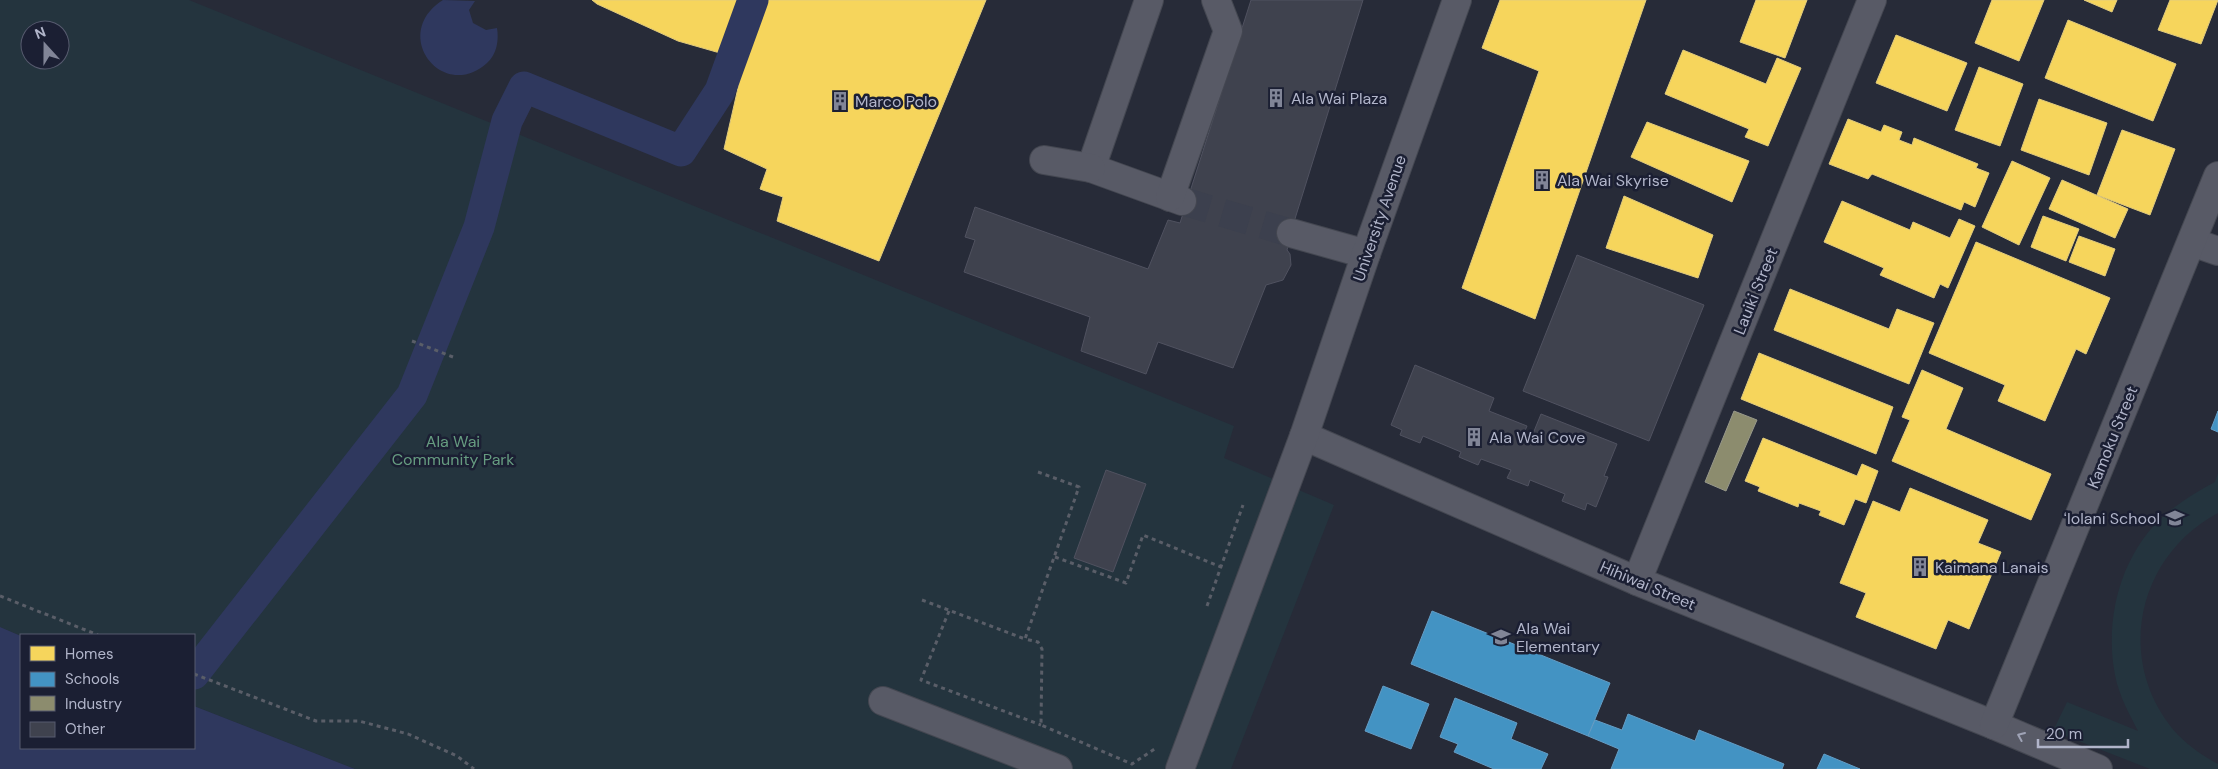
<svg xmlns="http://www.w3.org/2000/svg" width="2218" height="769" viewBox="0 0 2218 769" font-family="'DM Sans',sans-serif">
<style>
.green{fill:#24343e;fill-rule:evenodd}
.water{fill:#2f385e}
.homes{fill:#f6d55c;stroke:#e1cb7d}
.schools{fill:#4393c3;stroke:#649dc5}
.industry{fill:#8c8c6e;stroke:#97988a}
.lines{fill:none;stroke-linecap:round;stroke-linejoin:round}
.canal{stroke:#2f385e;stroke-width:31}
.building{fill:#3f424e;stroke:#505260}
.minor-tunnel{stroke:#3c404e;stroke-width:28;stroke-dasharray:28 14;stroke-linecap:butt}
.minor-casing{stroke:#444751;stroke-width:30}
.path{stroke:#5a5e68;stroke-width:3;stroke-dasharray:4 4;stroke-linecap:butt}
.minor{stroke:#585a66;stroke-width:28}
.oneway{stroke:#9fa3b6}
.labels{text-anchor:middle;stroke-width:5;stroke-linejoin:round;paint-order:stroke}
.poi-label{font-size:16px;fill:#b1b5ca;stroke:#1b1f33;text-anchor:start}
.street-label{font-size:16px;fill:#b1b5ca;stroke:#1b1f33}
.park-label{font-size:16px;fill:#669c80;stroke:#1b1f33}
</style>
<rect width="100%" height="100%" fill="#272b38"/>
<!-- green -->
<g class="green">
<path d="M0 0H189L1234 426 1224 458 1334 505 1231 769H355L194 706V635L21 636 0 627ZM30 30H60V60H30Z"/>
<path d="M2218 473V513C2135 557 2114 665 2178 735 2190 747 2203 756 2218 764V769H2150L2053 731 2067 702 2138 731C2129 713 2119 696 2115 675 2104 618 2121 552 2167 513 2182 501 2198 491 2215 482Z"/>
</g>
<!-- water -->
<g class="water">
<path d="M443 0 475 1 469 10 473 23 486 30 497 28C499 40 497 54 487 63 443 103 389 34 443 0Z"/>
<polygon points="0,627 21,636 21,748 194,748 194,706 355,769 0,769"/>
</g>
<!-- homes -->
<g class="homes">
<polygon points="592,0 986,0 879,261 777,221 783,197 760,189 767,169 724,149 746,53 720,53 678,41 597,4"/>
<polygon points="1500,0 1646,0 1535,319 1462,288 1539,71 1482,48"/>
<polygon points="1756,0 1807,0 1785,58 1740,42"/>
<polygon points="1992,0 2044,0 2019,61 1975,43"/>
<polygon points="2084,0 2117,0 2112,12"/>
<polygon points="2170,0 2218,0 2201,44 2158,30"/>
<polygon points="2068,20 2176,64 2153,121 2045,78"/>
<polygon points="1896,35 1967,63 1947,111 1876,83"/>
<polygon points="1683,50 1766,84 1777,58 1801,68 1768,146 1745,137 1749,129 1665,94"/>
<polygon points="1979,67 2023,84 2000,146 1955,130"/>
<polygon points="2039,99 2107,123 2089,175 2021,150"/>
<polygon points="1848,119 1881,132 1884,125 1902,132 1899,140 1912,145 1914,138 1978,164 1976,168 1989,173 1975,207 1964,202 1961,210 1872,174 1868,179 1829,164"/>
<polygon points="1647,122 1749,161 1732,202 1631,157"/>
<polygon points="2122,130 2175,149 2150,215 2097,195"/>
<polygon points="2012,161 2050,178 2019,245 1982,227"/>
<polygon points="2062,180 2128,209 2115,238 2049,209"/>
<polygon points="1624,196 1713,235 1698,278 1606,248"/>
<polygon points="1842,201 1910,230 1913,222 1950,238 1959,219 1975,226 1948,288 1940,284 1934,298 1880,275 1884,268 1824,242"/>
<polygon points="2043,216 2079,229 2066,261 2031,247"/>
<polygon points="2079,236 2115,249 2105,276 2069,262"/>
<polygon points="1976,242 2110,298 2086,354 2076,349 2045,421 1998,401 2005,385 1929,353"/>
<polygon points="1790,289 1889,329 1897,309 1934,323 1909,384 1774,330"/>
<polygon points="1759,353 1893,407 1876,454 1741,399"/>
<polygon points="1922,370 1963,388 1946,429 2051,474 2031,520 1892,461 1910,420 1902,417"/>
<polygon points="1763,438 1857,476 1862,464 1878,471 1866,503 1855,499 1844,525 1819,515 1821,511 1799,503 1798,507 1758,491 1760,487 1745,481"/>
<polygon points="1910,488 1988,520 1978,543 2001,552 1969,629 1948,620 1936,649 1856,617 1866,593 1840,583 1873,501 1900,512"/>
</g>
<!-- schools -->
<g class="schools">
<polygon points="2218,411 2218,432 2211,429"/>
<polygon points="1432,611 1610,683 1588,736 1411,664"/>
<polygon points="1383,686 1429,704 1411,749 1365,731"/>
<polygon points="1455,698 1517,723 1511,739 1548,754 1541,769 1494,769 1454,752 1458,744 1440,737"/>
<polygon points="1628,714 1695,741 1699,730 1784,764 1782,769 1611,769 1619,749 1588,736 1595,720 1622,730"/>
<polygon points="1824,754 1860,769 1817,769"/>
</g>
<!-- industry -->
<polygon class="industry" points="1734,411 1757,420 1726,491 1705,482"/>
<g class="lines">
<!-- canal -->
<polyline class="canal" points="194,674 412,395 479,227 507,121 524,87 681,151 720,91 753,0"/>
</g>
<!-- building -->
<g class="building">
<polygon points="1251,0 1363,0 1294,222 1287,250 1290,254 1291,265 1283,280 1266,285 1233,368 1158,342 1146,374 1081,351 1090,317 964,272 975,240 965,237 975,207 1148,269 1168,220 1180,223"/>
<polygon points="1577,255 1704,305 1649,441 1523,391"/>
<polygon points="1415,365 1494,398 1489,411 1527,426 1522,438 1530,441 1541,414 1617,444 1604,476 1608,477 1596,507 1587,503 1585,510 1562,501 1565,494 1530,480 1528,486 1507,478 1511,470 1481,459 1478,465 1459,457 1461,452 1423,436 1420,443 1400,435 1402,430 1391,425"/>
<polygon points="1106,470 1146,484 1113,572 1074,558"/>
</g>
<g class="lines">
<!-- minor-tunnel -->
<polyline class="minor-tunnel" points="1182,201 1291,233"/>
<!-- minor casing -->
<g class="minor-casing">
<g id="minor">
<polyline points="1149,0 1091,168 1182,201"/>
<polyline points="1044,160 1091,168"/>
<polyline points="1170,197 1228,31 1216,0"/>
<polyline points="1291,233 1366,254"/>
<polyline points="2192,242 2218,251"/>
<polyline points="1304,436 1637,581 1994,725 2098,769"/>
<polyline points="1637,581 1872,0"/>
<polyline points="883,701 1058,769"/>
<polyline points="1994,725 2218,176"/>
<polyline points="1180,769 1304,436 1366,254 1457,0"/>
</g>
</g>
<!-- path -->
<g class="path">
<polyline points="412,341 453,357"/>
<polyline points="1038,472 1079,487 1025,639 1038,642 1042,649 1041,725 1132,764 1156,748"/>
<polyline points="1055,557 1126,583 1143,535 1221,567"/>
<polyline points="0,596 98,635"/>
<polyline points="922,600 1025,639"/>
<polyline points="1207,606 1243,505"/>
<polyline points="949,611 921,680 1041,725"/>
<polyline points="194,674 316,721 359,721 408,734 457,756 474,769"/>
</g>
<!-- minor -->
<use href="#minor" class="minor"/>
</g>
<!-- one-way arrows -->
<defs><path id="oneway-chevron" d="M-2-3.5L2.5 0L-2 3.5" fill="none" stroke-width="1.6" stroke-linecap="round" stroke-linejoin="round" transform="scale(1.25)"/></defs>
<use class="oneway" href="#oneway-chevron" transform="translate(2021 736) rotate(-157)"/>
<!-- icons -->
<defs>
<g id="building-bare" transform="scale(1.5)"><path d="M-4-6H4V6H1V3H-1V6H-4ZM-2.5-4.3h1.7v1.8h-1.7ZM.8-4.3h1.7v1.8H.8ZM-2.5-1h1.7V.8h-1.7ZM.8-1h1.7V.8H.8Z" fill="#818597" stroke="#1b1f33" stroke-width="2.5" paint-order="stroke"/></g>
<g id="school-bare" transform="scale(1.5)"><path d="M0-5L7-2L0 1L-7-2ZM-4 1L0 2.5L4 1V4Q0 6-4 4Z" fill="#818597" stroke="#1b1f33" stroke-width="2.5" paint-order="stroke"/></g>
</defs>
<g fill-rule="evenodd">
<use href="#building-bare" x="1276" y="98"/>
<use href="#building-bare" x="840" y="101"/>
<use href="#building-bare" x="1542" y="180"/>
<use href="#building-bare" x="1474" y="437"/>
<use href="#school-bare" x="2175" y="518"/>
<use href="#building-bare" x="1920" y="567"/>
<use href="#school-bare" x="1501" y="637"/>
</g>
<g class="labels">
<!-- poi labels -->
<g class="poi-label">
<text x="1291" y="104">Ala Wai Plaza</text>
<text x="855" y="107">Marco Polo</text>
<text x="1557" y="186">Ala Wai Skyrise</text>
<text x="1489" y="443">Ala Wai Cove</text>
<text x="2160" y="524" text-anchor="end">ʻIolani School</text>
<text x="1935" y="573">Kaimana Lanais</text>
<text x="1516" y="634">Ala Wai<tspan x="1516" dy="18">Elementary</tspan></text>
</g>
<!-- street labels -->
<g class="street-label">
<text transform="translate(1379 218) rotate(-71)" y="6">University Avenue</text>
<text transform="translate(1755 291) rotate(-68)" y="6">Lauiki Street</text>
<text transform="translate(2112 437) rotate(-68)" y="6">Kamoku Street</text>
<text transform="translate(1648 585) rotate(23)" y="6">Hihiwai Street</text>
</g>
<!-- park labels -->
<g class="park-label">
<text x="453" y="447">Ala Wai<tspan x="453" dy="18">Community Park</tspan></text>
</g>
</g>
<!-- legend -->
<rect x="20" y="634" width="175" height="115" fill="#1b1f33" stroke="#575b6f"/>
<rect x="30" y="646" width="25" height="15" fill="#f6d55c" stroke="#575b6f"/>
<text x="65" y="659" font-size="15" fill="#b1b5ca">Homes</text>
<rect x="30" y="672" width="25" height="15" fill="#4393c3" stroke="#575b6f"/>
<text x="65" y="684" font-size="15" fill="#b1b5ca">Schools</text>
<rect x="30" y="696" width="25" height="15" fill="#8c8c6e" stroke="#575b6f"/>
<text x="65" y="709" font-size="15" fill="#b1b5ca">Industry</text>
<rect x="30" y="722" width="25" height="15" fill="#3f424e" stroke="#575b6f"/>
<text x="65" y="734" font-size="15" fill="#b1b5ca">Other</text>
<!-- north arrow -->
<g transform="translate(45 45) rotate(339)"><circle r="24" fill="#1b1f33" stroke="#575b6f"/>
<path d="M0-4L9 19L0 12L-9 19Z" fill="#818597"/>
<text y="-8" font-size="14" font-weight="bold" text-anchor="middle" fill="#b1b5ca">N</text>
</g>
<!-- scale -->
<path d="M2038 739v8h90v-8" fill="none" stroke="#b1b5ca" stroke-width="2.5"/>
<text x="2046" y="739" font-size="15" fill="#b1b5ca" stroke="#1b1f33" stroke-width="4" paint-order="stroke">20 m</text>
</svg>
